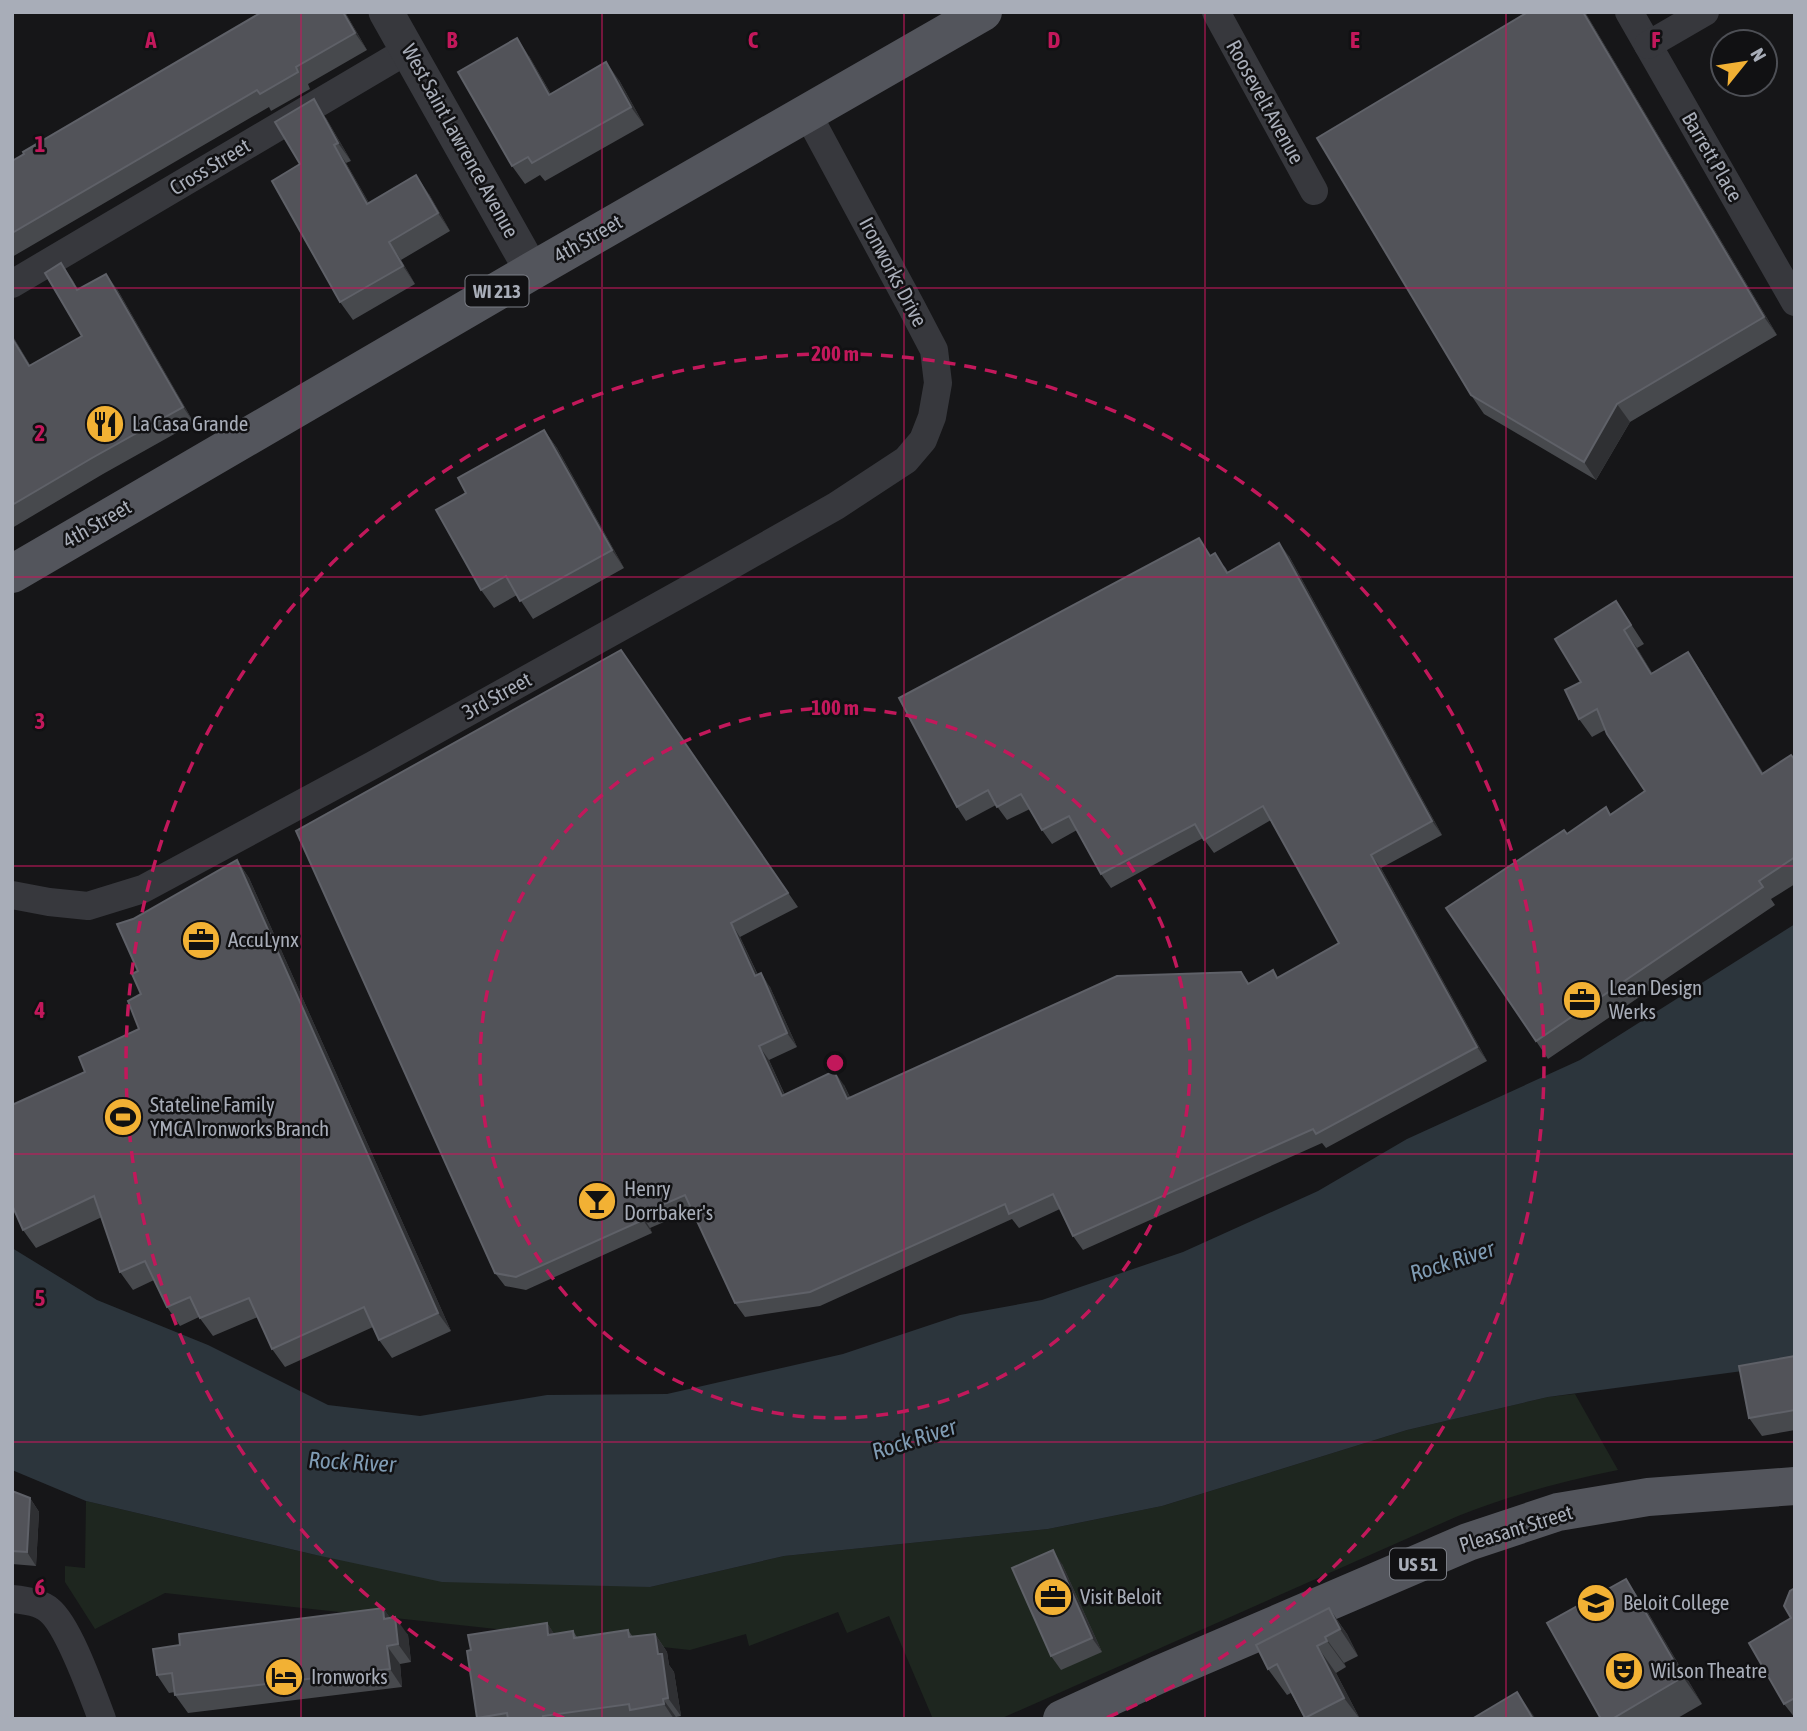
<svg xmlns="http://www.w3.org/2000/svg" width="1807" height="1731" viewBox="0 0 1807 1731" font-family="'Asap Condensed',sans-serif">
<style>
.green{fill:#1e261f}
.water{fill:#2c353c}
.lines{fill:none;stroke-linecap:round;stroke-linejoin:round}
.minor{stroke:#37383d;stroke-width:28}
.tertiary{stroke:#37383d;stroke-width:35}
.primary{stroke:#53555c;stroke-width:38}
.wall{fill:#47494d}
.shaded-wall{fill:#2f3033}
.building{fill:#525359;stroke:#5f6168;stroke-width:2}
.grid{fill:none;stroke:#c2185b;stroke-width:2;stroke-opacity:0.55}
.ring{fill:none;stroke:#c2185b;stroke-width:3.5;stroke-dasharray:12 9}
.labels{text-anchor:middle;stroke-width:5;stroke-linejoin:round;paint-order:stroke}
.shield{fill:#111113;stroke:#7b7e86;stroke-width:2}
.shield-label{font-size:19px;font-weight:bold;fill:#a8adb8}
.street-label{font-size:21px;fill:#a8adb8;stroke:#111113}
.poi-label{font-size:21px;fill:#a8adb8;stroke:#111113;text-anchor:start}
.water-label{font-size:23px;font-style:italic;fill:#7f9bb3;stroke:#111113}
.grid-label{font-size:23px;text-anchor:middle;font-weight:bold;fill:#c2185b;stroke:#111113;stroke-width:5;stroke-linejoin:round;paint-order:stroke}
.centre{fill:#c2185b;stroke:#111113;stroke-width:3.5}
.ring-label{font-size:21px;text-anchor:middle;font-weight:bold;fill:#c2185b;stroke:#111113;stroke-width:5;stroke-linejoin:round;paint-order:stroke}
</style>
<rect width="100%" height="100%" fill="#161618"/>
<!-- green -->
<path class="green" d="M1575 1394 1618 1470C1563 1481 1510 1495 1458 1516L1000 1719H933L889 1616 847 1633 838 1612 749 1646 746 1634 690 1650 165 1593 95 1629 65 1582V1566L85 1568 86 1501 316 1555 650 1587 784 1556 1048 1529 1162 1506 1407 1430 1548 1397Z"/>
<!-- water -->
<polygon class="water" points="1795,924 1795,1364 1548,1397 1407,1430 1162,1506 1048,1529 784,1556 650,1587 442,1582 316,1555 86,1501 12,1470 12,1248 97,1300 208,1345 328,1405 420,1416 547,1395 667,1394 843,1354 960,1315 1042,1300 1183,1252 1318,1191 1407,1139 1580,1060"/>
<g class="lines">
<!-- minor -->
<g class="minor">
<polyline points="1216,12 1314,191"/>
<polyline points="1629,12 1795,302"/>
<polyline points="1648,45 1705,12"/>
<polyline points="12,284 408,50"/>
<polyline points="12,895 49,902 88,906 143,889 373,765 707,579 836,506 906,460 923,440 932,417 938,383 934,350 911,306 807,113"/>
<path d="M12 1599C24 1600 40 1602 49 1610 69 1626 92 1693 102 1719"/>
</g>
<!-- tertiary -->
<polyline class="tertiary" points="386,12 532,271"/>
<!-- primary -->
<g class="primary">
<polyline points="12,574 532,271 983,12"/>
<polyline points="1062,1719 1158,1675 1468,1542 1558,1512 1648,1497 1795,1486"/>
</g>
</g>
<!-- wall -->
<g class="wall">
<polygon points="262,12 345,12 367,50 308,84 310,89 271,111 269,107 12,257 12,161"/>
<polygon points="1585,12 1777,335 1630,422 1596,480 1484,414 1471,395"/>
<polygon points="529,56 551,94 619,80 644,125 545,181 540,175 525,184 512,166"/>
<polygon points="326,118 351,161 346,163 369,203 429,194 450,231 401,260 415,284 353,320 340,302 300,164"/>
<polygon points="72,279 78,290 117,289 194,423 103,474 12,528 12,335 30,365 82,336"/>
<polygon points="544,430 557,448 624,568 533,619 517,595 494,608 481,590 466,493"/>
<polygon points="1211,556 1225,567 1228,572 1289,556 1442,835 1381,868 1487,1061 1326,1148 1322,1143 1083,1250 1073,1236 1060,1209 1019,1228 1012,1219 820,1306 745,1317 735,1303 692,1210 650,1228 652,1233 526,1290 505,1286 495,1273 621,650 798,907 740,937 758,975 770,987 797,1047 769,1060 785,1095 844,1085 850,1097 1241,972 1249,983 1279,978 1339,943 1271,820 1214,853 1203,838 1111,888 1101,874 1077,830 1052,844 1042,830 1030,809 1007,820 996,805 966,821 957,807"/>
<polygon points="1616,601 1644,644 1637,648 1652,673 1688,652 1700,670 1763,773 1795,760 1795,884 1771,899 1775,905 1548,1059 1536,1041 1567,834 1606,807 1611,815 1645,791 1605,730 1592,737 1579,719 1581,682"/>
<polygon points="237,860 249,878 451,1331 392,1358 379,1340 373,1327 285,1367 272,1349 258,1317 213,1336 199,1317 180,1326 167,1307 154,1280 133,1290 120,1272 102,1217 36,1248 23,1230 85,1072 139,1029 141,994 133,919"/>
<polygon points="1795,1356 1795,1430 1762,1436 1749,1418"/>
<polygon points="12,1491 30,1498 39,1512 36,1566 12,1564"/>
<polygon points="1062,1564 1102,1652 1061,1670 1051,1656"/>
<polygon points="1795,1588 1795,1718 1784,1704 1791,1618"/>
<polygon points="1644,1606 1702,1704 1676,1719 1601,1719"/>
<polygon points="383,1608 390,1618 408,1635 411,1662 400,1664 402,1687 188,1713 175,1695 175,1692 169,1693 157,1675 180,1645"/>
<polygon points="1329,1608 1347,1634 1358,1656 1344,1663 1346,1667 1336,1673 1360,1719 1305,1719 1291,1693 1287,1695 1268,1669"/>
<polygon points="547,1623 554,1634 573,1631 577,1637 628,1630 633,1637 655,1634 667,1652 669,1665 674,1672 681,1716 676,1717 676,1719 477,1719 477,1718"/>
</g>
<!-- shaded-wall -->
<g class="shaded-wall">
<polygon points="343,12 345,12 367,50 355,33"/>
<polygon points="1583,12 1585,12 1777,335 1764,317"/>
<polygon points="517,38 529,56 562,113 549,95"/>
<polygon points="606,62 619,80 644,125 631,107"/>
<polygon points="314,99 326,118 351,161 338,143"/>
<polygon points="334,145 346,163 380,222 367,204"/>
<polygon points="416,175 429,194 450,231 438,213"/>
<polygon points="389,242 401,260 415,284 403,266"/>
<polygon points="61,263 72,279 88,306 77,290"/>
<polygon points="106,274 117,289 194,423 183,407"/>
<polygon points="12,335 40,382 29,366 12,338"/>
<polygon points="1617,404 1630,422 1596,480 1584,462"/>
<polygon points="544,430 557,448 624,568 612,550"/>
<polygon points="1279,543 1289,556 1442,835 1432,821"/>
<polygon points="1624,630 1637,648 1664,692 1651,674"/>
<polygon points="1688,652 1700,670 1775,792 1762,774"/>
<polygon points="1371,855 1381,868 1487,1061 1477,1047"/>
<polygon points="237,860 249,878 451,1331 438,1313"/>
<polygon points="731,923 740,937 764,989 755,976"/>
<polygon points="761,973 770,987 797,1047 787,1033"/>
<polygon points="759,1046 769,1060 791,1110 782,1096"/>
<polygon points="834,1071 844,1085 857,1112 847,1099"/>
<polygon points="641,1214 650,1228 652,1233 643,1220"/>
<polygon points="30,1498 39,1512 36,1566 27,1552"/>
<polygon points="1053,1550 1062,1564 1102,1652 1092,1638"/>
<polygon points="1626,1579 1644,1606 1702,1704 1683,1677"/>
<polygon points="383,1608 396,1626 384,1619"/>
<polygon points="1329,1608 1347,1634 1358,1656 1340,1629"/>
<polygon points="395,1617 408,1635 411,1662 398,1644"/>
<polygon points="547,1623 559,1641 548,1635"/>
<polygon points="655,1634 667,1652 669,1665 674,1672 681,1716 668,1698 658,1654"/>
<polygon points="1325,1637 1344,1663 1346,1667 1327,1641"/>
<polygon points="387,1646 400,1664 402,1687 390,1669"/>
<polygon points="1317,1646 1336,1673 1360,1719 1344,1698"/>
<polygon points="1517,1692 1536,1719 1533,1719"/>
<polygon points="663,1699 676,1717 676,1719 674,1719 664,1704"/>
</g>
<!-- building -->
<g class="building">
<polygon points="262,12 343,12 355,33 296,67 298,72 260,94 257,90 12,233 12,161 24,154 23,152"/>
<polygon points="1528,12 1583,12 1764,317 1617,404 1584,462 1471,395 1317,138"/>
<polygon points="517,38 549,95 606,62 631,107 532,163 528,157 512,166 458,72"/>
<polygon points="314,99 338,143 334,145 367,204 416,175 438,213 389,242 403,266 340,302 272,181 300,164 275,122"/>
<polygon points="61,263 77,290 106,274 183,407 92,458 12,505 12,338 29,366 82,336 45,273"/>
<polygon points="544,430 612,550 520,601 506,576 481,590 436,510 466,493 458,478"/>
<polygon points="1199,538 1210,556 1215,553 1227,573 1279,543 1432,821 1371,855 1477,1047 1316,1134 1313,1129 1073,1236 1053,1194 1009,1214 1005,1204 810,1292 735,1303 685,1195 641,1214 643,1220 516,1277 495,1273 296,831 621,650 788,893 731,923 755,976 761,973 787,1033 759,1046 782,1096 834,1071 847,1099 1117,976 1241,972 1248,984 1273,970 1277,978 1339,943 1263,806 1204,840 1195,824 1101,874 1069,816 1042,830 1021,794 997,807 988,790 957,807 899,698"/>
<polygon points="1616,601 1631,625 1624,630 1651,674 1688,652 1762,774 1791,755 1795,760 1795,857 1759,881 1763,887 1536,1041 1446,908 1564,830 1567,834 1606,807 1610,815 1645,791 1607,734 1597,709 1579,719 1565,690 1581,682 1555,639"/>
<polygon points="237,860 438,1313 379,1340 364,1307 272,1349 249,1298 200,1318 190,1297 167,1307 145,1261 120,1272 94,1196 23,1230 12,1205 12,1105 85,1072 79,1057 139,1029 128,1001 141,994 132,974 138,971 117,924 133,919"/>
<polygon points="1795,1356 1795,1410 1749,1418 1739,1366"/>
<polygon points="12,1491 30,1498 27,1552 12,1551"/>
<polygon points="1053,1550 1092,1638 1051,1656 1012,1568"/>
<polygon points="1626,1579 1683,1677 1612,1719 1601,1719 1547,1623"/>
<polygon points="1795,1588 1795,1698 1784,1704 1749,1643 1791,1618 1784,1606 1790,1591"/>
<polygon points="383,1608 384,1619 395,1617 398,1644 387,1646 390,1669 175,1695 172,1673 157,1675 153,1649 180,1645 179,1634"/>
<polygon points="1329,1608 1340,1629 1325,1637 1327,1641 1317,1646 1344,1698 1305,1718 1277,1664 1268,1669 1256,1645"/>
<polygon points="547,1623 548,1635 573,1631 574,1638 628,1630 629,1637 655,1634 658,1654 662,1654 668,1698 663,1699 664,1704 630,1710 629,1704 543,1716 543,1719 508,1719 507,1713 477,1718 467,1651 471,1650 468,1635"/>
<polygon points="1517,1692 1533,1719 1472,1719"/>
</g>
<!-- grid -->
<path class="grid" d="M301 12V1719M602 12V1719M904 12V1719M1205 12V1719M1506 12V1719M12 288H1795M12 577H1795M12 866H1795M12 1154H1795M12 1442H1795"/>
<!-- distance rings -->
<g class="ring">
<circle cx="835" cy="1063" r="355"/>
<path d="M564 1718A709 709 0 1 1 1106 1718"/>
</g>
<!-- icons -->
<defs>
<g id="restaurant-disc" transform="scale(2.0125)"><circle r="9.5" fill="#f2b134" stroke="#111113"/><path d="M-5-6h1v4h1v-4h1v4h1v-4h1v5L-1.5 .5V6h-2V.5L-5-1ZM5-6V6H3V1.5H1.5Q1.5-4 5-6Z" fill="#111"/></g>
<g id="office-disc" transform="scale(2.0125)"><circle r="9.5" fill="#f2b134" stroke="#111113"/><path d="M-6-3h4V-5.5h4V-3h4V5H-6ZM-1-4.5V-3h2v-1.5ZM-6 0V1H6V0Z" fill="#111"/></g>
<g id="stadium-disc" transform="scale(2.0125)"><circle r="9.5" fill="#f2b134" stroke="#111113"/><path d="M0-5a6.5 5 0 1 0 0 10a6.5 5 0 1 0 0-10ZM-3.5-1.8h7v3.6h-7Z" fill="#111"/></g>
<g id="bar-disc" transform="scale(2.0125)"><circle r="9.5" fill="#f2b134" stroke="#111113"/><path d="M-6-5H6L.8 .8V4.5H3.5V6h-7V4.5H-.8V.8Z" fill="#111"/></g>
<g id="university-disc" transform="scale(2.0125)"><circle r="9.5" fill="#f2b134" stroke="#111113"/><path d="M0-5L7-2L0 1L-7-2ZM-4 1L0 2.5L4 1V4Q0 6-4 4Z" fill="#111"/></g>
<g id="theatre-disc" transform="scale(2.0125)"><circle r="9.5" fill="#f2b134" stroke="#111113"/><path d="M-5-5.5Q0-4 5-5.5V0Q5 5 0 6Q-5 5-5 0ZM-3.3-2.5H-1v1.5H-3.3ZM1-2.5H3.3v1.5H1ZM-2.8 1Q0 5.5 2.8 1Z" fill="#111"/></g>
<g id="hotel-disc" transform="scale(2.0125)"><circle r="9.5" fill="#f2b134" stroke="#111113"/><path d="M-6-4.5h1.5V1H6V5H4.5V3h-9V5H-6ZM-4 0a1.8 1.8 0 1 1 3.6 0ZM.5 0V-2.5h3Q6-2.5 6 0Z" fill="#111"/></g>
</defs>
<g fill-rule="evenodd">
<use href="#restaurant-disc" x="105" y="424"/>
<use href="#office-disc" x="201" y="940"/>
<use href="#office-disc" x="1582" y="1000"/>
<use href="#stadium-disc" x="123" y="1117"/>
<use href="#bar-disc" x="597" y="1201"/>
<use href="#office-disc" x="1053" y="1597"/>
<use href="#university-disc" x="1596" y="1603"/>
<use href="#theatre-disc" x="1624" y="1671"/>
<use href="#hotel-disc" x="284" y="1677"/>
</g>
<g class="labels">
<!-- shield labels -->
<g class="shield">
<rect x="465.5" y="275.5" width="63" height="31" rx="5"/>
<rect x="1390" y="1548.5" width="56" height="31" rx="5"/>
</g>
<g class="shield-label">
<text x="497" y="298">WI 213</text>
<text x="1418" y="1571">US 51</text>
</g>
<!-- street labels -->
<g class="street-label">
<text transform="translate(1265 102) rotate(61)" y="7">Roosevelt Avenue</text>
<text transform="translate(460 141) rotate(61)" y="7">West Saint Lawrence Avenue</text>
<text transform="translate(1712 157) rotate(60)" y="7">Barrett Place</text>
<text transform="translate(210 167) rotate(-31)" y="7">Cross Street</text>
<text transform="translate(588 239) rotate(-30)" y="7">4th Street</text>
<text transform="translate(893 272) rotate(62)" y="7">Ironworks Drive</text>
<text transform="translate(97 524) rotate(-30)" y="7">4th Street</text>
<text transform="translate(497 696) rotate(-29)" y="7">3rd Street</text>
<text transform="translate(1516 1529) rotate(-17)" y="7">Pleasant Street</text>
</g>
<!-- poi labels -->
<g class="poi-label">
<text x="132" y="431">La Casa Grande</text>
<text x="228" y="947">AccuLynx</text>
<text x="1609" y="995">Lean Design<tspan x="1609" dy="24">Werks</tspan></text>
<text x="150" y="1112">Stateline Family<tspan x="150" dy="24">YMCA Ironworks Branch</tspan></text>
<text x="624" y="1196">Henry<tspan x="624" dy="24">Dorrbaker's</tspan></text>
<text x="1080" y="1604">Visit Beloit</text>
<text x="1623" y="1610">Beloit College</text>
<text x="1651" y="1678">Wilson Theatre</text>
<text x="311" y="1684">Ironworks</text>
</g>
<!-- water labels -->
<g class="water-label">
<text transform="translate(1452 1261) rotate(-18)" y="8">Rock River</text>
<text transform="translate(914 1439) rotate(-18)" y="8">Rock River</text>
<text transform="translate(352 1462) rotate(3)" y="8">Rock River</text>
</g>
</g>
<g class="grid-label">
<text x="151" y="48">A</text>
<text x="452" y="48">B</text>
<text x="753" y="48">C</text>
<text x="1054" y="48">D</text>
<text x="1355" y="48">E</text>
<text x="1656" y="48">F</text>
<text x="40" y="152">1</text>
<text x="40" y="441">2</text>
<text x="40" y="729">3</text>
<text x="40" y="1018">4</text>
<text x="40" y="1306">5</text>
<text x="40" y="1595">6</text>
</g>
<circle cx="835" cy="1063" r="10" class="centre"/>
<g class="ring-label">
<text x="835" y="361">200 m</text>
<text x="835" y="715">100 m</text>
</g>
<!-- border -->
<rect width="1807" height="1731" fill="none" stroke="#a8adb8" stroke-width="28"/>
<!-- north arrow -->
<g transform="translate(1744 63) rotate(60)"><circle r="33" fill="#111113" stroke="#4d4f55" stroke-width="2"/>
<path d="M0-5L12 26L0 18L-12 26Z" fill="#f2b134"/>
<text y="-10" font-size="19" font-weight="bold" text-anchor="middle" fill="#a8adb8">N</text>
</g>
</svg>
